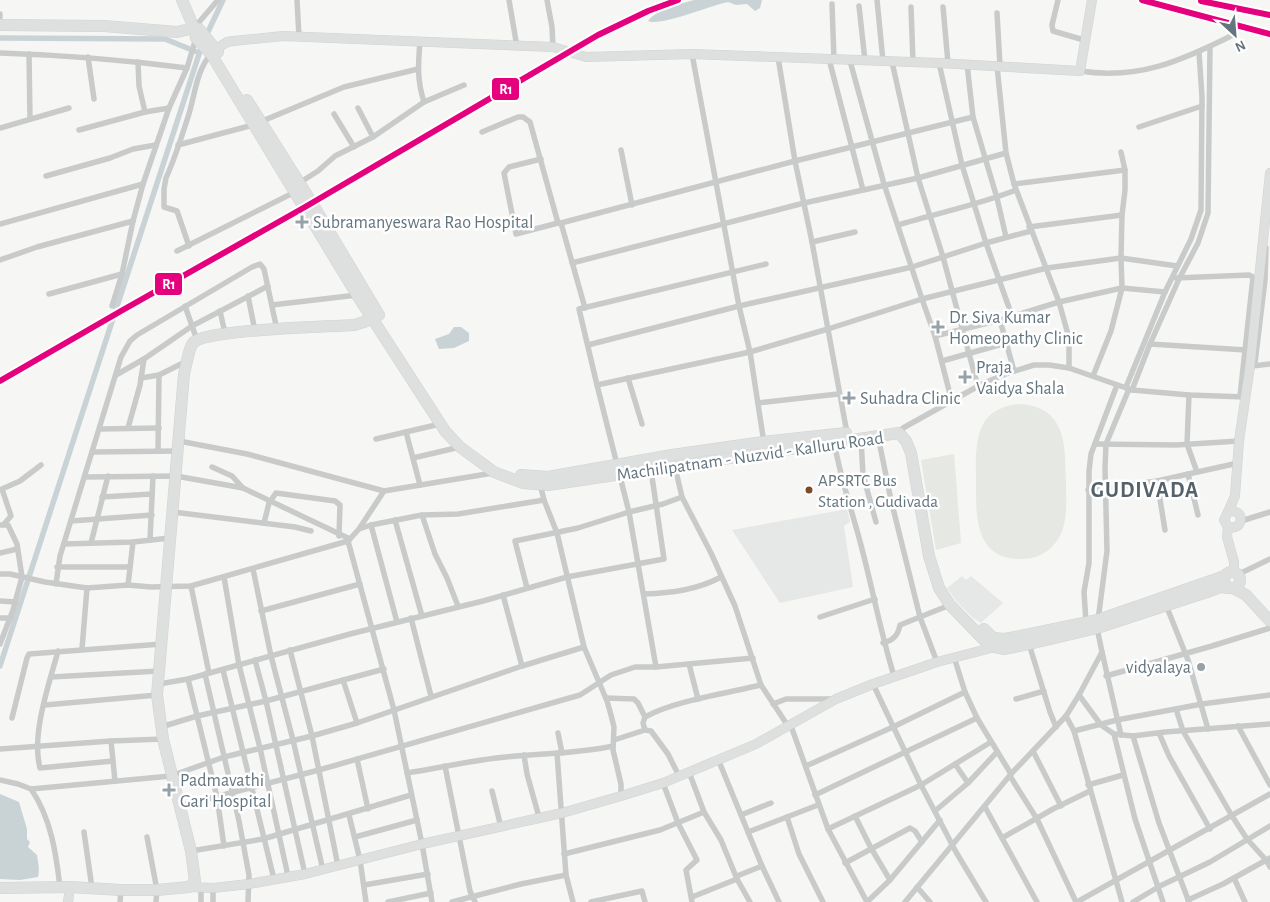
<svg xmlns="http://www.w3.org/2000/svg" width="1270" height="902" viewBox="0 0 1270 902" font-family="'Alegreya Sans',sans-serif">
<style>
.built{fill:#e6e8e7}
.green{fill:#e5e8e3}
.water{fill:#c9d3d5}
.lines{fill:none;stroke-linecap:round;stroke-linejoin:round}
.canal{stroke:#c9d3d5;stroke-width:5.5}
.secondary-casing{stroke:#d2d3d3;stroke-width:10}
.primary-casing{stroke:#d2d3d3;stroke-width:10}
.highway-casing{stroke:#d2d3d3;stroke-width:12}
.street{stroke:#c9cbcb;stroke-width:5.5}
.secondary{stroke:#dedfdf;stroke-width:9}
.primary{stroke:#dedfdf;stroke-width:9}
.highway{stroke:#dedfdf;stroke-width:11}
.rail-1-casing{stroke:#fff;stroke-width:10}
.rail-1{stroke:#e5007d;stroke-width:6}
.poi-dot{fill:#96a2a8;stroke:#fff;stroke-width:2}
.bus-dot{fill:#7a4b2a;stroke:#fff;stroke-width:2}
.labels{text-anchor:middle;stroke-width:5;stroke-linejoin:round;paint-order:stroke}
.bus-label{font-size:17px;fill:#63757f;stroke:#fff;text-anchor:start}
.poi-label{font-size:18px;fill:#63757f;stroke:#fff;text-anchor:start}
.street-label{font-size:18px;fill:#63757f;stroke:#fff}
.district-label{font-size:22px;font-weight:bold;letter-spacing:1px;fill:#55626a;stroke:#fff}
.line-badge{stroke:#fff;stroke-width:2}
.badge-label{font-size:14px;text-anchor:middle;font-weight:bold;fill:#fff}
</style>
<rect width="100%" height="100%" fill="#f6f6f5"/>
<!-- built -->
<g class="built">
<polygon points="847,509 850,522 844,526 853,587 780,603 732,530"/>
<polygon points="962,576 966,580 971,576 1003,603 981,623 973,618 957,602 947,588"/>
</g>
<!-- green -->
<g class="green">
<path d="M1021 404C1067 408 1065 446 1066 481 1066 506 1070 534 1047 551 1040 556 1031 559 1022 559 975 560 976 517 976 484 976 447 972 407 1021 404Z"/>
<polygon points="954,454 961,543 936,550 921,460"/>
</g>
<!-- water -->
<g class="water">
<path d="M694 0H762L760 8 755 11 747 4 736 5 728 2C712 5 659 27 648 21 657 9 680 4 694 0Z"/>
<polygon points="454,327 461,327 469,333 469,341 454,348 439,349 435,339 449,334"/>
<path d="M0 794 19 802 27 829V839L30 842 28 847 37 855C38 862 40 870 38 877L20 880 0 879Z"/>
</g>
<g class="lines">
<!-- canal -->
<g class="canal">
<polyline points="206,36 223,0"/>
<polyline points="0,38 165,39 197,52"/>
<polyline points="0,666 202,45"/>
</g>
<!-- secondary casing -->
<g class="secondary-casing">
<g id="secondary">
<polyline points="216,49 227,42 233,41 283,36 553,47 586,57 692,54 939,63 1080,71 1092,0"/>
<polyline points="189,887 213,888 249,884 305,874 422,844 562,813 621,796 663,783 756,744 836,699 873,684 937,662 995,647 996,644"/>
</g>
</g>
<!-- primary casing -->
<g class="primary-casing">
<g id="primary">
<polyline points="1228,512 1235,496 1239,441 1250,366 1270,173"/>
<path d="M1228 527C1245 531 1245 507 1228 512L1224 520 1228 527 1227 537 1234 562V572"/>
<polyline points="68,902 70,887"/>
</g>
</g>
<!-- highway casing -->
<g class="highway-casing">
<g id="highway">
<polyline points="182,0 194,28 196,38 211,54 357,295 445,431 460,447 494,472 523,483 548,485 899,433 906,441 911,453 929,556 939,588 950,605 986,642 995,647 1005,649 1029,644 1097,628 1213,590 1221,587 1229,588"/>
<polyline points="0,25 104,26 177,32 194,28"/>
<polyline points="194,28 199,29 218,52"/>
<polyline points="521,475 548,477 672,455 763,442 846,433"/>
<circle cx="1232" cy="580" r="8"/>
<polyline points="1233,588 1246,595 1270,621"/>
<polyline points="984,629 993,638 1005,639 1098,620 1225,576"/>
<path d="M0 888 70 887 121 890H157L189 887 195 881 191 851 163 739 157 695 184 374C186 367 189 346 194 342 210 329 327 327 354 325L364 322 379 315 312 203 247 100"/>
</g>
</g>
<!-- street -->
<g class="street">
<polyline points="297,0 299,37"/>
<polyline points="509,0 517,47"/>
<polyline points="547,0 552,27 553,47"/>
<polyline points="877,0 883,61"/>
<polyline points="1058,0 1052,25 1053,31 1084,40"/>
<polyline points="832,4 834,60"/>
<polyline points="859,6 865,61"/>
<polyline points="911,7 913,62"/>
<polyline points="943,7 948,63"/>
<polyline points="997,13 1000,66"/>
<polyline points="0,14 0,17"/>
<polyline points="194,28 218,0"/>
<path d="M420 42C418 65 417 80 424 102"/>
<path d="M0 53C63 55 125 60 187 68"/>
<polyline points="29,54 30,119"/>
<polyline points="692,54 739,306 750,352 764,443"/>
<polyline points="88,57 94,99"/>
<polyline points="778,57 795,161 812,242 847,433"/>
<polyline points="829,59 863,190"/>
<polyline points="850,61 884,184 922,299 935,336 952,402"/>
<polyline points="138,62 139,86 145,112"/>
<polyline points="892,62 918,178 943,257 978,387"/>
<polyline points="939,63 962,165 986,243 1012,316"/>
<polyline points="967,64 973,117 997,198 1006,237"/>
<polyline points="997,66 1006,153 1014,184 1059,302 1122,288 1165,292"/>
<path d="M1080 71C1139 80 1181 61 1233 35"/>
<polyline points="358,108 373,137"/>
<polyline points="334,114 354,147"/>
<polyline points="1139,127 1202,106"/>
<polyline points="0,128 69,108"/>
<polyline points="79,130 145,112 169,108"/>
<polyline points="482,132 518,117 523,117 530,122 558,223 561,223 585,308"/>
<polyline points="178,145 253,125 344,87 418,69"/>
<polyline points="621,150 632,205"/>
<polyline points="541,159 509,167 504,173 516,234 558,223"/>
<polyline points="46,176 110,158 133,149 156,145"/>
<polyline points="299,183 318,171 335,156 373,137 424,102 464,85"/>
<polyline points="1014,184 1125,170"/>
<polyline points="561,223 795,161 973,117"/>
<polyline points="0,224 143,184"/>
<path d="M898 225C937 213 978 205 1016 190"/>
<polyline points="1029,227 1122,215"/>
<polyline points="812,242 855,232"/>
<path d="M189 246 177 211 164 207V189L166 178C174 160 181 139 187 120 195 98 195 72 211 54"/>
<polyline points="177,251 295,192"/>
<polyline points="0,260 37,247 133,221"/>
<polyline points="572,263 804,203 918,178 1006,153"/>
<polyline points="1176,278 1249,275 1253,277 1240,396"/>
<polyline points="49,294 122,274"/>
<polyline points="248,296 255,331"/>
<polyline points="272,305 357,295"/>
<polyline points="112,306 122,274 133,221 143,184 169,108 187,68 196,38"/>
<polyline points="185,306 197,340"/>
<polyline points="220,311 225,333"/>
<polyline points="1000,320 1014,371"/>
<polyline points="935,336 1000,320 1059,302 1069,338 1069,368"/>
<polyline points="1150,344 1246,350"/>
<polyline points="588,345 739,306 912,267 986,243 1031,231"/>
<polyline points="942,361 1006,343"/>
<polyline points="1255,363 1265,280 1266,248"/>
<polyline points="1252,366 1270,364"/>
<polyline points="116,375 144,359 192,326 268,286"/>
<polyline points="1093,376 1111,331 1122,288 1121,258 1122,215 1125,190 1125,170 1121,152"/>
<polyline points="141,378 159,375 187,361"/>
<polyline points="628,378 642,424"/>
<polyline points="597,385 579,309 766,264"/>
<polyline points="1126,387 1165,292 1191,239 1201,210 1202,97 1199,52"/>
<polyline points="1132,390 1150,344 1179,279 1198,243 1208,213 1210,47"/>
<polyline points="1189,395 1187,444 1197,472"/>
<polyline points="758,403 838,394"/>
<polyline points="128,428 140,385 144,359"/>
<polyline points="903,428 982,384 1008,373 1034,365 1049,365 1069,368 1132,390 1189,395 1245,397"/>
<polyline points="100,429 159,428"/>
<polyline points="406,432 420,485"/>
<polyline points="884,436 880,446 891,500 920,617 937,662"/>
<polyline points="376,439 440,424"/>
<polyline points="861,439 863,475 876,522"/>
<polyline points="179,441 247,454 384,491"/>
<path d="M834 441C840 478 853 513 862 549 873 591 881 634 894 676"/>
<polyline points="1095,444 1176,445 1239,441"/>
<polyline points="158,451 159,375"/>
<polyline points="93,452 178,451"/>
<polyline points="413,458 460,447"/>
<polyline points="212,467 232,476 243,488"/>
<polyline points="675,467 682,497 711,553 735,606 761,685 786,723 791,726 828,829 867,902 890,880 940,820"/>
<polyline points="1188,474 1198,515"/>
<polyline points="86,477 176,476 243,488 350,539"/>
<polyline points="1157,481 1165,530"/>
<polyline points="540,484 544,500 557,533 584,647 607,701 611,715 614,727 613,750 621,784 621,796"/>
<polyline points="1088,490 1157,481 1238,463"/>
<polyline points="102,497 152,494"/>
<polyline points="173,512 295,527 311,531"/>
<polyline points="422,515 435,554 447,578 458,606"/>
<polyline points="395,520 422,616"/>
<polyline points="71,521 152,515"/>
<polyline points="1241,521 1270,512"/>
<polyline points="264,523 269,503 276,493 335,501 340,505 339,536"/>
<polyline points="4,524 11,516 2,489 20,481 41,465"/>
<polyline points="0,525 8,525 17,544 22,577 13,610 0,644"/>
<polyline points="371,525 397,622"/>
<polyline points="359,529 371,525 422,515 458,514 544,500"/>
<polyline points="150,540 153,476"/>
<polyline points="348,541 394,710 422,844 432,902"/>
<polyline points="91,543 108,476"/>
<polyline points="64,544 133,542 170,538"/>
<polyline points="0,553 17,549"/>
<polyline points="57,567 130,567"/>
<polyline points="253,569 271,656 293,740 323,870"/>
<polyline points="0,574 10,574 45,582 87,588 128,585 151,587 191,586 348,541 359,529 384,491 493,473"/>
<polyline points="1239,574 1270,559"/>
<polyline points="224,577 239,665 260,748 288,876"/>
<polyline points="56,584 60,556 121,357 130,341 137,335 252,267 260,264 264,269 277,330"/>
<polyline points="128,585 133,542"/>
<polyline points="191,586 209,673"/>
<polyline points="527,588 515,541 578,528 629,512 663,504 682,497"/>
<path d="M644 594C671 593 697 590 721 577"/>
<polyline points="503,595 522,666"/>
<polyline points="0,601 16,602"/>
<polyline points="1166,605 1188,660 1208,729"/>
<polyline points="261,611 360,584"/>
<polyline points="820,617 875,599"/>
<polyline points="0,618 11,618"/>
<polyline points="411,618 431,696"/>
<polyline points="1086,622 1084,592 1089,563 1089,471 1091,454 1117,385"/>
<path d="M883 643C894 640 898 635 900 625L950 605"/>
<polyline points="1029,644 1050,712 1056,727"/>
<polyline points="82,649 87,588"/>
<polyline points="290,650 312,736 338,866"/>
<path d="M58 651C49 685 31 734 40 768L113 761"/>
<polyline points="1102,652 1121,735"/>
<polyline points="954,657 965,692 977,718 1011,774"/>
<polyline points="255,660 266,701 305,874"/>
<polyline points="689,664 698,699"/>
<polyline points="656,667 629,512 597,385 750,352 828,329 922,299 1047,268 1121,258 1177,266"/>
<polyline points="223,670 274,879"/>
<polyline points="205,674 239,821 249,875 248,902"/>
<polyline points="1106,676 1212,646 1270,628"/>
<polyline points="51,677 159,671"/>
<polyline points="188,679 217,797 224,846"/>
<polyline points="343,680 357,723"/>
<polyline points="159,684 188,679 350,634 483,601 567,577 664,559 651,470"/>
<polyline points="873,684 921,785 956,852 986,902"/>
<polyline points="1079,695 1101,725 1114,734 1133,736 1165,732 1270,724"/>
<polyline points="606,698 634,699 638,703 645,717"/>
<polyline points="1016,699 1044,691"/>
<polyline points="773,704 786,699 835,699"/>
<polyline points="45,705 157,695"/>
<polyline points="1176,709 1183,731 1232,816 1247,839 1266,860 1270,867"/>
<polyline points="1066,716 1074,731 1122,902"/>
<polyline points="12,718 27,658 29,654 162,644"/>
<polyline points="1238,726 1270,785"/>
<polyline points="161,727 197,716 266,701 384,669"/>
<path d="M645 730 643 723 645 717C674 701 727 693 761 685"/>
<polyline points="1074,731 1117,720 1202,704 1270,695"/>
<polyline points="558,733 562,753"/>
<polyline points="1159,733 1169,756 1210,829"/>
<polyline points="1114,734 1135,819 1163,902"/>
<polyline points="1133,736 1159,823 1189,902"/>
<polyline points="614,740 645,730 651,731 668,754 679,776"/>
<polyline points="111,741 115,781"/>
<polyline points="0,749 111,741 163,739"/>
<polyline points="1033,751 1061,806"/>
<polyline points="557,753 566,875 573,902"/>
<polyline points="524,755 527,774 539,817"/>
<polyline points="357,759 368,809"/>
<polyline points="718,759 762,866 779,902"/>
<polyline points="955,764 968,783"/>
<polyline points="445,766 470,891 475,902"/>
<polyline points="806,766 893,727 965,692"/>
<polyline points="689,772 704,812"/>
<path d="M407 773C440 768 473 760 506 757 542 753 577 754 613 746"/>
<polyline points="1010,776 1037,819 1076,902"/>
<polyline points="0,780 18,784 31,789 171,776 224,757 312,736 357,723 522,666 584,647"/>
<polyline points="663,783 678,823 697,860 686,870 692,902"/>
<polyline points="1088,785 1123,775"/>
<path d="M31 789C51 818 56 853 60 887"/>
<polyline points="492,791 501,827"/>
<polyline points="815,795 977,718"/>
<polyline points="180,806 319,770 580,695 611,675 635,667 656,667 753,658"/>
<polyline points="985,807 1037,902"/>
<polyline points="935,811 968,783 997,752"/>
<polyline points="349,815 360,860 366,902"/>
<polyline points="741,815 771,803"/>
<polyline points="855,816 871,848 890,880"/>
<polyline points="787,817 799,854 823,902"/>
<polyline points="828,829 921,785 991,742"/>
<polyline points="84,832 92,888"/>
<polyline points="748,832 818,805"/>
<polyline points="147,837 157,890 156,902"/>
<polyline points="355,837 417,820"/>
<polyline points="1002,838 1053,809 1090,791"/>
<polyline points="191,851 263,839 411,795"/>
<polyline points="564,854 660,830 704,812 721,840 737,879 750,902"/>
<polyline points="845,863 910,828 915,831 922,842"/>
<polyline points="737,876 762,866"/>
<polyline points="1234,878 1245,902"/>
<polyline points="364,885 428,874"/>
<polyline points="917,887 930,902"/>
<polyline points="201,888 201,902"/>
<polyline points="213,888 213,902"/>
<polyline points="692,897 737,879"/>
<polyline points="1188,900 1223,884 1270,858"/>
<polyline points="120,902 121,890"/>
<polyline points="388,902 431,893"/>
<polyline points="452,902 521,884 566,875"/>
<polyline points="591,902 642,891 645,902"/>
<polyline points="905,902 1011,774 1066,716 1079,695 1102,652 1097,628 1107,551 1105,468 1106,444 1129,389"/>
<polyline points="1077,902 1270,794"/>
<polyline points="1133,902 1160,886 1210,862 1270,826"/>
</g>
<!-- secondary -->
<use href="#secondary" class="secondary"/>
<!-- primary -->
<use href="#primary" class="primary"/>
<!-- highway -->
<use href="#highway" class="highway"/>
<!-- rail-1 casing -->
<g class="rail-1-casing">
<g id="rail-1">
<polyline points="1142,0 1270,34"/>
<polyline points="1201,1 1270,15"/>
<polyline points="0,381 121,311 305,207 598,35 648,11 678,0"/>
</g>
</g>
<!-- rail-1 -->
<use href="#rail-1" class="rail-1"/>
</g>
<!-- markers -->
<g class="poi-dot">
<path d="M299.5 214.5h5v5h5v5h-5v5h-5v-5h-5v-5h5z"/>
<path d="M935.5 319.5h5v5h5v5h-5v5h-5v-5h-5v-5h5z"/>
<path d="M962.5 369.5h5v5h5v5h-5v5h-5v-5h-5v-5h5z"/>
<path d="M846.5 390.5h5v5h5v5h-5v5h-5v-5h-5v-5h5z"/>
<circle cx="1201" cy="667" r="5"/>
<path d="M166.5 782.5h5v5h5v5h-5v5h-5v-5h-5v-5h5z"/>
</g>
<circle class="bus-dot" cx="809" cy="490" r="4.5"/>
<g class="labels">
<!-- bus labels -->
<g class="bus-label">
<text x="818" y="486">APSRTC Bus<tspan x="818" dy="21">Station , Gudivada</tspan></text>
</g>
<!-- poi labels -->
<g class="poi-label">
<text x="313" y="228">Subramanyeswara Rao Hospital</text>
<text x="949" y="323">Dr. Siva Kumar<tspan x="949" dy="21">Homeopathy Clinic</tspan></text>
<text x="976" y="373">Praja<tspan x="976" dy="21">Vaidya Shala</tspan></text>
<text x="860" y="404">Suhadra Clinic</text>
<text x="1191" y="673" text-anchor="end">vidyalaya</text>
<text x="180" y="786">Padmavathi<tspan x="180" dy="21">Gari Hospital</tspan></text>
</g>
<!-- street labels -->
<g class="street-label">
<text transform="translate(750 456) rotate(-8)" y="6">Machilipatnam - Nuzvid - Kalluru Road</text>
</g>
<!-- district labels -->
<g class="district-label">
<text x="1145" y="497">GUDIVADA</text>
</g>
</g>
<g class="line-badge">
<rect x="491" y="77" width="29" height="24" rx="5" fill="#e5007d"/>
<rect x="154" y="272" width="29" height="24" rx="5" fill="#e5007d"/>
</g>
<g class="badge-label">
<text x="506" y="94">R1</text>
<text x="169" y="289">R1</text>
</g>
<!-- north arrow -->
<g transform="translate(1235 35) rotate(154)" stroke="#ffffff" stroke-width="4" paint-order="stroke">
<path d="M0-4L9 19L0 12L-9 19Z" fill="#63757f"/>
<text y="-8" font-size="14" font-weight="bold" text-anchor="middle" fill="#63757f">N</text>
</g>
</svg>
